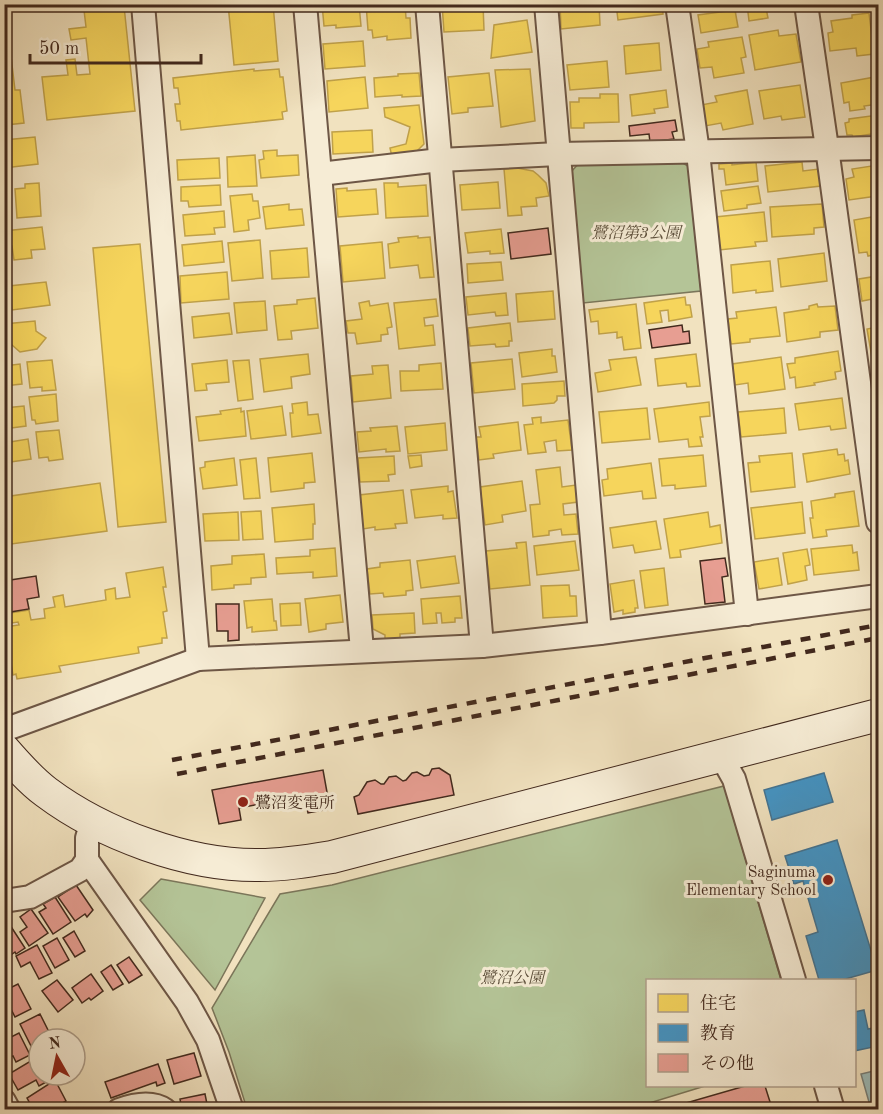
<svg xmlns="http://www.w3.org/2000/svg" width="883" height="1114" viewBox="0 0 883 1114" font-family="'Old Standard TT','Noto Serif JP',serif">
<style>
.green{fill:#b4c497;stroke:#7b765a;stroke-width:1.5}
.water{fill:#9dbcba;stroke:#79817b;stroke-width:1.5}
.homes{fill:#f6d55c;stroke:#c0a149;stroke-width:1.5}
.schools{fill:#4393c3;stroke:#437391;stroke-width:1.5}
.building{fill:#e79e92;stroke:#42291d;stroke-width:1.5}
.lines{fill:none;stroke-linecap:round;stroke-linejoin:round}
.street-casing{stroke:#6e5746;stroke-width:26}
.secondary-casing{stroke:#42291d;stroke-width:34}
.street{stroke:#f6ecd5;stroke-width:22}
.secondary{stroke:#f6ecd5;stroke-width:32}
.rail{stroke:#42291d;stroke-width:4.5;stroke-dasharray:10 10;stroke-linecap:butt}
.poi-dot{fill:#8f2418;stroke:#f6ecd5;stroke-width:2}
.labels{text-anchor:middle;stroke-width:6;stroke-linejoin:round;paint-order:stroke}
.park-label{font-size:16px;font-style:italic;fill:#5e503c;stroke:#f6ecd5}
.poi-label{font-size:16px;fill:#42291d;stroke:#f6ecd5;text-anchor:start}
</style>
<rect width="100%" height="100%" fill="#f1e2bf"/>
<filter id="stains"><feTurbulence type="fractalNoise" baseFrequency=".00333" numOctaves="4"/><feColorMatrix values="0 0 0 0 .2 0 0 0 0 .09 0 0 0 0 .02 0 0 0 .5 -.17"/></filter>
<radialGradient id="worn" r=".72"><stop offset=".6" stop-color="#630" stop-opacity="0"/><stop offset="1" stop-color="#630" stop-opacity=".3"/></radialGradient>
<!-- green -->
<g class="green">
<polygon points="674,158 688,166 701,291 583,303 571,172 580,162"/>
<polygon points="724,786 781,980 648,980 648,1086 705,1086 630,1109 247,1109 229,1052 212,1008 280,894 332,885"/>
<polygon points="161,879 265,898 215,990 140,900"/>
</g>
<!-- water -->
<polygon class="water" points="878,1070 878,1109 871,1109 861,1074"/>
<!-- homes -->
<g class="homes">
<polygon points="228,4 273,4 278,61 234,65"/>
<polygon points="322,4 359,4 361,26 336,28 336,25 324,26"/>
<polygon points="366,4 405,4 406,18 410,18 411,38 387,40 387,36 373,38 372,30 368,30"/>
<polygon points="442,4 483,4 484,30 444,32"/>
<polygon points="493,4 525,4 526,9 495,11"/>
<polygon points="560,4 599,4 600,25 561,29"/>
<polygon points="616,4 662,4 663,14 618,20"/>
<polygon points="747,4 791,4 766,8 768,18 749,21"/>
<polygon points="823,4 841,4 842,9 824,10"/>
<polygon points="124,6 135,111 47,120 42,77 68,75 66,60 75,59 77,75 90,74 86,38 71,40 69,29 86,27 84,10"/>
<polygon points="735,10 738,27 701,33 698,15"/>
<polygon points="869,13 874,54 857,56 856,48 830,51 828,33 833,32 831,21 852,18 852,15"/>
<polygon points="527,20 532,52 491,58 494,25"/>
<polygon points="4,23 7,23 15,90 20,90 24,123 6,125 4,124"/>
<polygon points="778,30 779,36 796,34 801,62 755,70 749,35"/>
<polygon points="742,37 746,57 741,58 744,73 714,78 712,67 700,68 697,49 709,47 708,42"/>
<polygon points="363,41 365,66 325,69 323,44"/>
<polygon points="659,43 661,70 626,74 624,46"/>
<polygon points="607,61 609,87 570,90 567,65"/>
<polygon points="254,69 254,71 279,69 280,77 283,77 287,111 282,112 283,119 181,130 180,121 177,121 175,104 180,104 178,88 174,88 173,78"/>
<polygon points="530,69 535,121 501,127 495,70"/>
<polygon points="419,73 421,96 402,97 402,95 375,97 374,78 398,76 398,74"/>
<polygon points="489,73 493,106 468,108 468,112 452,114 448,77"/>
<polygon points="365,77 368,108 329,112 327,81"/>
<polygon points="875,77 878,104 864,106 865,109 850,111 849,102 844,103 841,83"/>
<polygon points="800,85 805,117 782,120 781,116 764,119 759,91"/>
<polygon points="666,90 668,107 654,109 655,113 632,116 630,95"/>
<polygon points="747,90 753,124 723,130 721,123 705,126 701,105 717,102 715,96"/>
<polygon points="600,94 618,94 619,122 584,123 584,128 571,128 570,102 579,102 579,98 600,98"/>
<polygon points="419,105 424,144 413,155 392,157 390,148 406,144 410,127 385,117 384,108"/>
<polygon points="878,115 878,138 872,138 871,134 853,137 852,135 847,135 845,123 849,122 849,119"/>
<polygon points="372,130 373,152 333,154 332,132"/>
<polygon points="35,137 38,164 4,168 4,140"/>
<polygon points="277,150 277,156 298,155 299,175 261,178 259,160 264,159 263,151"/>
<polygon points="255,155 257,186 228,187 227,157"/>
<polygon points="219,158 220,178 178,180 177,160"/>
<polygon points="756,162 758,181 726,185 724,169 719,169 719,164 732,163 732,165"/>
<polygon points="802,162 803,171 819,169 821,186 768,192 765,166"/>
<polygon points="878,165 878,182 876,183 877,196 849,200 846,179 854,177 852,169"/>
<polygon points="517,168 533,171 538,175 546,183 549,196 536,198 537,206 521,207 522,215 508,216 504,169"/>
<polygon points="498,182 500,208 462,210 460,185"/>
<polygon points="39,183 41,216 17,218 15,189 25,188 25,184"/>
<polygon points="384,183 398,183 398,187 426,185 428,216 386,218"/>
<polygon points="220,185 221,205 189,207 188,201 181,201 181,187"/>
<polygon points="758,186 761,203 747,205 747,208 724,211 721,191"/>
<polygon points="347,188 347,191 376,189 378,214 338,217 336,189"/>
<polygon points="4,194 8,194 9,220 4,221"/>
<polygon points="252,194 253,201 258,201 260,218 248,220 249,230 234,232 230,196"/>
<polygon points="289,204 289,210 302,209 304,225 266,229 263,207"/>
<polygon points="822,204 824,227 814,228 814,234 772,237 770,207"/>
<polygon points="224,211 225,227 214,228 215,234 185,236 183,215"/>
<polygon points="764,212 767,241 755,242 756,246 719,250 715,217"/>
<polygon points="878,216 878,254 868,256 867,252 859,253 854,220"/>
<polygon points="42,227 45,249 31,250 32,258 14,260 12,246 5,247 4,231"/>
<polygon points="501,229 504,253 490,254 490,251 468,253 465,233"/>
<polygon points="418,236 418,238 430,237 434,277 420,278 418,265 390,268 388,244 399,242 398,238"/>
<polygon points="260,240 263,278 232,281 228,243"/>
<polygon points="222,241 224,262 184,266 182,245"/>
<polygon points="382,242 385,278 343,282 340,246"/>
<polygon points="140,244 166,522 118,527 93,248"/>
<polygon points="307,248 309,277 272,279 270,251"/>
<polygon points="824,253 827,281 781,287 778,259"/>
<polygon points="770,261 773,291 756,293 756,290 733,293 731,265"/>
<polygon points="501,262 503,280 468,283 467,264"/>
<polygon points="227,272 229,299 181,303 180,276"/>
<polygon points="878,276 878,298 862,301 859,279"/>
<polygon points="46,282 50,305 12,310 9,286"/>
<polygon points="4,283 9,316 4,317"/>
<polygon points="553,291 555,319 518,322 516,294"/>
<polygon points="506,293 508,315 496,316 495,312 468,315 466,297"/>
<polygon points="685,297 686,305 690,305 692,317 669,321 668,310 660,311 662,322 647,324 644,303"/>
<polygon points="315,298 318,328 291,331 292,339 278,340 274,306 297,304 297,300"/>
<polygon points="436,299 438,316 424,318 425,326 433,325 435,345 399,349 394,303"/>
<polygon points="265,301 267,330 237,333 234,303"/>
<polygon points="369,301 370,306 388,303 392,327 387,328 388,334 381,335 381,341 357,344 355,333 348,333 346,321 362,319 359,303"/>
<polygon points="636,304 641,348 624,350 622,337 617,338 617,332 599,334 598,321 591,322 589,310"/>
<polygon points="817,304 818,307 835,306 838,330 820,332 820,337 787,342 784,313 809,309 809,306"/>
<polygon points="776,307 780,336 750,339 750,342 731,344 728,319 737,318 736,312"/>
<polygon points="229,313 232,334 194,338 192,317"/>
<polygon points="35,321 36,331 46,338 37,349 20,352 12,345 4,353 4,324"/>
<polygon points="510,323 512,341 509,341 509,346 496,347 495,344 470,346 468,328"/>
<polygon points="878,327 878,357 872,358 867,329"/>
<polygon points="552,349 552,356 555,356 557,372 522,377 519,353"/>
<polygon points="838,351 841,371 835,372 836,379 814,383 815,385 796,388 795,377 790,378 787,364 795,363 795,358"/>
<polygon points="308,354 310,374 291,377 292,388 264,392 260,359"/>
<polygon points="696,354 700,386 687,387 686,383 658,386 655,359"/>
<polygon points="636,357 641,385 598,392 595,373 611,370 609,360"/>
<polygon points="781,357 785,389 749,394 748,383 735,385 732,364"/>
<polygon points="512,359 515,389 474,393 471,363"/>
<polygon points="52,360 56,390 42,391 42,387 30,388 27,362"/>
<polygon points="227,360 229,382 206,384 207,390 195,391 192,364"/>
<polygon points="249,360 253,399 238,401 233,361"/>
<polygon points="441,363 443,389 401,391 400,371 419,371 419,365"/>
<polygon points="20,364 22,384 4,386 4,366"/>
<polygon points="388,365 391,398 353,402 351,376 373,374 372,366"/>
<polygon points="564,381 565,396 557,396 557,400 554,403 523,406 522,384"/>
<polygon points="878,381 878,403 874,404 871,382"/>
<polygon points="56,394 58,421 36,424 35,420 32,420 29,397"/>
<polygon points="842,398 846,428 831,430 830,426 799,430 795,404"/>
<polygon points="307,402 308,415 318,414 321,433 292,437 290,413 293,413 292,404"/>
<polygon points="709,402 710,416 700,417 703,437 700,437 702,446 689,447 688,439 659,442 654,409"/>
<polygon points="24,406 26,426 4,429 4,408"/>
<polygon points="282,406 286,435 251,439 247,411"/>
<polygon points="241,408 241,412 244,411 246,436 199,441 196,417 221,414 220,411"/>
<polygon points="647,408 650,439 602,443 599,412"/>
<polygon points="784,408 786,433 741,437 738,412"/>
<polygon points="541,417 541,423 568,420 572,450 557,451 556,440 544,442 546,452 528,454 524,425 533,424 532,418"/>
<polygon points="518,422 521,450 493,454 494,458 479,460 476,437 481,437 479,427"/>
<polygon points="445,423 447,450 408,454 405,427"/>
<polygon points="397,426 400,451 386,452 386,449 359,452 357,432 371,431 370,428"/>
<polygon points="59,430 63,459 49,461 48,457 39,458 36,432"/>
<polygon points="28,439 31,459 4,463 4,443"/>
<polygon points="837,449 838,455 844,454 845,461 848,460 850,474 807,482 803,454"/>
<polygon points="312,453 315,482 304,483 304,488 271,492 268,458"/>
<polygon points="792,453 795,487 751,492 748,463 760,462 759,456"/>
<polygon points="421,455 422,466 410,468 408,456"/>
<polygon points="703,455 706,486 675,489 675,485 662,486 659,459"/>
<polygon points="394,456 395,474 388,475 389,481 360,482 358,458"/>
<polygon points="234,458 237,485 203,489 200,468 205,467 205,462"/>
<polygon points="256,458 260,498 244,499 240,460"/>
<polygon points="651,463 656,498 643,499 642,491 604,496 602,480 608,479 607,469"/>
<polygon points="560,467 562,487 576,485 578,502 563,504 564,515 576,514 578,534 562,535 561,529 549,531 549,535 533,537 530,505 540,504 536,470"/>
<polygon points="522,481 526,511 502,515 503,522 485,525 480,487"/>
<polygon points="100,483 107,531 4,545 4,497"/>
<polygon points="448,486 448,492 453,491 457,518 443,519 443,515 415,518 411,490"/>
<polygon points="403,490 407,523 395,524 396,528 375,530 375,527 363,529 359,495"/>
<polygon points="854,491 859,526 826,530 827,536 813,538 810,518 813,518 811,501 835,497 835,494"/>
<polygon points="802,502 805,533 755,539 751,508"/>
<polygon points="314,504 315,524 313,524 313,539 275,542 272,508"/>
<polygon points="261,511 263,539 243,540 241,512"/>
<polygon points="238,512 239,540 205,541 203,514"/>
<polygon points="708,512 710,527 720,525 722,543 680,550 681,557 670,558 664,519"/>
<polygon points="656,521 661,549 635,553 633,545 613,548 610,528"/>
<polygon points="575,541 579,570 537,575 534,546"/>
<polygon points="526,542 530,585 490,589 486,551 517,548 516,543"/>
<polygon points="852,545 853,553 857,552 859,570 814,575 811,549"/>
<polygon points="335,548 337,576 313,578 313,572 277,574 276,558 310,556 310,550"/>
<polygon points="807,549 810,565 805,566 807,580 788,584 783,553"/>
<polygon points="264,554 266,577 251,578 251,584 234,585 234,588 212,590 211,566 232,564 232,556"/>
<polygon points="455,556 459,583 421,588 417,561"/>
<polygon points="778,558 782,585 759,589 754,562"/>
<polygon points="410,560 413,590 406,591 406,595 384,597 383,593 370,594 367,569 380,567 380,563"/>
<polygon points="163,567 166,587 163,587 167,611 163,612 167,638 162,638 162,643 138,647 139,653 59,666 61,672 17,679 16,674 13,675 5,627 19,625 18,622 12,623 10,613 29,610 31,620 45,618 44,609 55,607 53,597 63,595 65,607 106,600 105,590 115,588 116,599 130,597 126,573"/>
<polygon points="664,568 668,605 645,608 640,571"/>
<polygon points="634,580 638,608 635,608 635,612 623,614 623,610 614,612 610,584"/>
<polygon points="569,585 570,596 576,596 577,616 543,618 541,586"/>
<polygon points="340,595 343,622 326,624 326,629 309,632 305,599"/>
<polygon points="460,596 462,618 455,618 455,622 442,623 441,613 436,613 437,623 423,624 421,599"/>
<polygon points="272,599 274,621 276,621 277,630 252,632 252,627 247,628 244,601"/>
<polygon points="300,603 301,625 281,626 280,604"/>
<polygon points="414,613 415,633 400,634 400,638 385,639 385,635 373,629 372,615"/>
</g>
<!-- schools -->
<g class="schools">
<polygon points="824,773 833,802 772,820 764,790"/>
<polygon points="837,840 877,970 842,980 819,980 806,936 818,932 803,881 794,884 785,856"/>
<polygon points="864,1010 868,1029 878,1027 878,1046 854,1051 854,1012"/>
</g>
<!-- building -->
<g class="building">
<polygon points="675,120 677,131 672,132 674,139 650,142 649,134 630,136 629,126"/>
<polygon points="548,228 551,254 511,259 508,233"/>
<polygon points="682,325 683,332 689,331 690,343 652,348 649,330"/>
<polygon points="725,558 728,576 722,577 725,602 705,604 700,561"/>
<polygon points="36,576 39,597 27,599 29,609 4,613 4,581"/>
<polygon points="216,604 239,604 239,640 228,641 228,631 217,631"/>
<polygon points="439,768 450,775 454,795 358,814 354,797 359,795 367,782 375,780 381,784 384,784 389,777 396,776 403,781 406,780 412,773 417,772 424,776 429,775 432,769"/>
<polygon points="323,770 330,809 308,813 304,796 239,808 241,820 219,824 212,790"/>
<polygon points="76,885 93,910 87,917 85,914 75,921 58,897"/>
<polygon points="55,897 71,922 53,934 39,912 46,908 43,904"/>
<polygon points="31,909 48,933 29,946 20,932 27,927 20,917"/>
<polygon points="8,922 25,948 16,954 15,952 5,959 4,924"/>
<polygon points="74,931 85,951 75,957 63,938"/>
<polygon points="57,938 69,960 55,968 43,946"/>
<polygon points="37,945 52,973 39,979 30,962 21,967 16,956"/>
<polygon points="129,957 142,975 129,983 117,965"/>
<polygon points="4,965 10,975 4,978"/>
<polygon points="111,965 123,984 113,990 101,972"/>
<polygon points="91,974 103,991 91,1000 89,998 82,1003 72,988"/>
<polygon points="57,980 73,1000 58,1012 42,991"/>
<polygon points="18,984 31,1009 15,1017 4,995 4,991"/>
<polygon points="40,1014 51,1036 46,1039 39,1039 39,1042 31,1046 20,1024"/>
<polygon points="19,1033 30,1055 16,1062 13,1056 4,1059 4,1049 9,1047 5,1040"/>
<polygon points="194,1053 201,1076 174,1084 167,1060"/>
<polygon points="39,1056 39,1075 57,1076 39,1086 36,1080 18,1090 9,1074"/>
<polygon points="158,1064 165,1083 157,1086 156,1082 111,1098 105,1082"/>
<polygon points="55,1080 66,1101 51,1110 32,1110 33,1109 27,1098"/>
<polygon points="745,1086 765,1086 771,1105 755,1110 688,1110 686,1103"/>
<polygon points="205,1094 208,1109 182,1110 180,1099"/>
<polygon points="814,1105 816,1110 799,1110"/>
</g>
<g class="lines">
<!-- street casing -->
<g class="street-casing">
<g id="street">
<polyline points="143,4 198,659 482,646 600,633 878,596"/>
<polyline points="305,4 362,650"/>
<polyline points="427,4 482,646"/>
<polyline points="546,4 600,633"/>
<polyline points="677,4 698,152 747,614"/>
<polyline points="806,4 827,148 878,522"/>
<polyline points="320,174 440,160 558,154 878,148"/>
<polyline points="4,730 198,659"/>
<polyline points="721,756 734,779 794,980"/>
<polyline points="87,860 187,1002 208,1040 232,1110"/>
<polyline points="4,901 30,897 80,870 87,860 87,838 92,821"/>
<polyline points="826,1086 833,1110"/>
<polyline points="4,1101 9,1110"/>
<path d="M119 1110C133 1105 152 1101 165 1110"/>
</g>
</g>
<!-- secondary casing -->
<g class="secondary-casing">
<path id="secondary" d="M4 750C17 765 30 780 46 792 102 834 188 866 259 865 284 865 308 861 332 857L878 715"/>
</g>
<!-- street -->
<use href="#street" class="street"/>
<!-- secondary -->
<use href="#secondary" class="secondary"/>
<!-- rail -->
<g class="rail">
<polyline points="172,760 878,625"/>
<polyline points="177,774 878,638"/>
</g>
</g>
<!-- markers -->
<g class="poi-dot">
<circle cx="243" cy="802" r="6"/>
<circle cx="828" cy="880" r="6"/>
</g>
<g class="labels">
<!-- park labels -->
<g class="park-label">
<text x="636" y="238">鷺沼第3公園</text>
<text x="512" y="983">鷺沼公園</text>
</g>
<!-- poi labels -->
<g class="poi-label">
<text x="255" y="808">鷺沼変電所</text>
<text x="816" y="877" text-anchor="end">Saginuma<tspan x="816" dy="18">Elementary School</tspan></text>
</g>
</g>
<!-- margin -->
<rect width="883" height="1114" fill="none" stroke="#f1e2bf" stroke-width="24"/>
<rect x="6" y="6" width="871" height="1102" fill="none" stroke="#42291d" stroke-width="3"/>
<rect x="12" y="12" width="859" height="1090" fill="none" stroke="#42291d" stroke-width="1.5"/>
<!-- legend -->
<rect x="646" y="979" width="210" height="108" fill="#f6ecd5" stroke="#ae9e8b" stroke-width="1.5"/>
<rect x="658" y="994" width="30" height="18" fill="#f6d55c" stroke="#ae9e8b" stroke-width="1.5"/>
<text x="700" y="1009" font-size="18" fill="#42291d">住宅</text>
<rect x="658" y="1024" width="30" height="18" fill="#4393c3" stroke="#ae9e8b" stroke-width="1.5"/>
<text x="700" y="1039" font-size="18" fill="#42291d">教育</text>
<rect x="658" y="1054" width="30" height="18" fill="#e79e92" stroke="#ae9e8b" stroke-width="1.5"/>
<text x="700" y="1069" font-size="18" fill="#42291d">その他</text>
<!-- north arrow -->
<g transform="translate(57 1057) rotate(351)"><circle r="28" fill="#f6ecd5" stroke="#ae9e8b" stroke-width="1.5"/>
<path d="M0-4.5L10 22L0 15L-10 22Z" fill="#8f2418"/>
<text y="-9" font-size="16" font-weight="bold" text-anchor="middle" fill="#42291d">N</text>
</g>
<!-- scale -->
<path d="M30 54v9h171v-9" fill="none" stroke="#42291d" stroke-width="3"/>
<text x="39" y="54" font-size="18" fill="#42291d" stroke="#f6ecd5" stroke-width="4.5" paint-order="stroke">50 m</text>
<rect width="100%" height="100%" filter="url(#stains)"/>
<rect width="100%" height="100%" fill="url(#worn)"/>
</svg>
